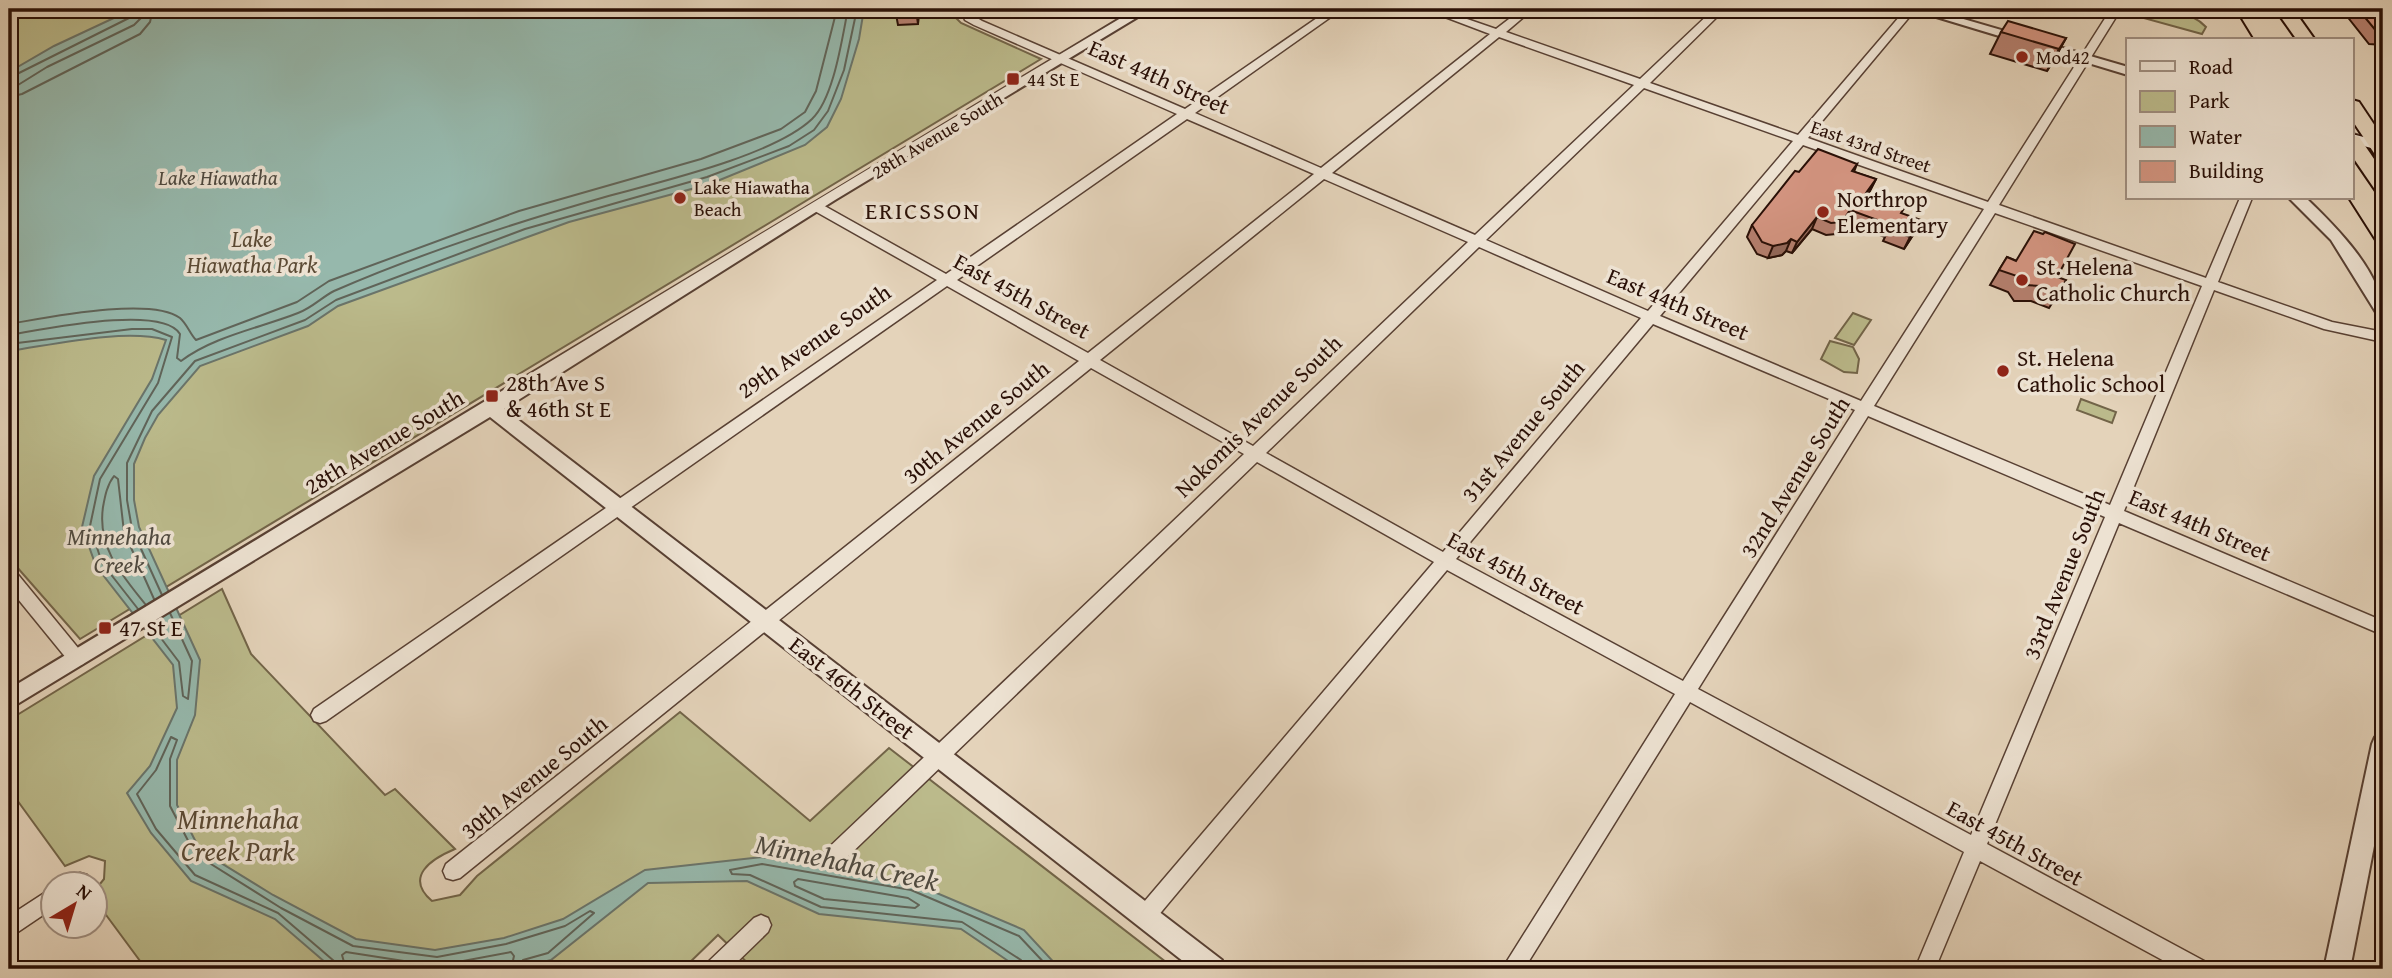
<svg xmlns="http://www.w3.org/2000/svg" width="2392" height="978" viewBox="0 0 2392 978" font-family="'Gentium Book Plus',serif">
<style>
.green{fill:#bbba8b;stroke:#726448;stroke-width:2}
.water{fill:#96b8ac;stroke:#6a746a;stroke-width:2}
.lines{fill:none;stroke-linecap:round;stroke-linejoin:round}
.shore{stroke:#606459;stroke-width:2}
.minor-casing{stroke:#584033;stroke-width:3}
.tertiary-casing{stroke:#584033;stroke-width:4}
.trunk-casing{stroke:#290f06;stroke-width:4}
.minor{fill:#ede2d2;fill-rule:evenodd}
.tertiary{fill:#ede2d2;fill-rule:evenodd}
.trunk{fill:#e4d3ba;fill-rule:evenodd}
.tram{stroke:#290f06;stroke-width:2}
.wall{fill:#b57f6e;stroke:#290f06;stroke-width:2}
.shaded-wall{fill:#94685a;stroke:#290f06;stroke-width:2}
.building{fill:#d39480;stroke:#290f06;stroke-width:2}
.poi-dot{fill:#8f2418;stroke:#ede2d2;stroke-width:2.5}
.labels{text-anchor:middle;stroke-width:7;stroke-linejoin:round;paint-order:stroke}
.far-poi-label{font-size:19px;fill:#290f06;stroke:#ede2d2;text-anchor:start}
.far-street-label{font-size:19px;fill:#290f06;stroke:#ede2d2}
.far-water-label{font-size:21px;font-style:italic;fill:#4f4a40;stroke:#ede2d2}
.street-label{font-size:23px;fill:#290f06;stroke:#ede2d2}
.poi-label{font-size:23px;fill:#290f06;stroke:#ede2d2;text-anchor:start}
.park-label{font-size:23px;font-style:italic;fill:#5c4b35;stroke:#ede2d2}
.neighbourhood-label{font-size:24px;letter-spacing:2px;fill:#290f06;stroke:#ede2d2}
.water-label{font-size:24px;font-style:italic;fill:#4f4a40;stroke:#ede2d2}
.near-park-label{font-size:28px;font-style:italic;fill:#5c4b35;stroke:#ede2d2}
.near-water-label{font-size:28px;font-style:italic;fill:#4f4a40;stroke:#ede2d2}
</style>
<rect width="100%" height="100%" fill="#e4d3ba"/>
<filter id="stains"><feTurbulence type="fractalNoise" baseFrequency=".00286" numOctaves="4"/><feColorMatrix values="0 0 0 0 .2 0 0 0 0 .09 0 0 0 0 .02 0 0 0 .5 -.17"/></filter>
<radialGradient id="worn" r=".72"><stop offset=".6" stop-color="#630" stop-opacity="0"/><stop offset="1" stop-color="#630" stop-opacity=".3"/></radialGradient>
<!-- green -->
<g class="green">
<polygon points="9,9 955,9 955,17 961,23 1041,59 80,639 9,558"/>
<path d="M2132 9C2156 9 2189 8 2206 27L2202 34 2129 14Z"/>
<polygon points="1853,313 1871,320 1854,345 1835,338"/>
<polygon points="1830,341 1853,347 1859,359 1857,373 1844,372 1821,359"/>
<polygon points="2081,399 2116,412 2112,423 2077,410"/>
<path d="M222 589 251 654 385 795 395 789 455 849C431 859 404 877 432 901L460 895 477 876 680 712 810 821 889 748 1175 969H754L718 935 683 969H146L95 900V890L104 879 105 861 89 856 65 866 9 789V720Z"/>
</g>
<!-- water -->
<path class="water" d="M133 9H864L859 39 841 99 827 127 805 145 710 184 569 222 338 306 308 326 200 366 158 415 145 438 134 464V500L139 527 200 660 195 715 177 760V805L200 850 273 895 356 939 435 950 504 938 563 919 645 870 762 857 913 883 1024 930 1060 969H1020L961 929 819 914 747 881 648 883 551 960 515 969H333L275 919 191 881 151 833 127 793 150 766 177 708 173 665 96 566 82 527 94 476 152 379 166 340C125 328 52 345 9 351V72L54 46Z"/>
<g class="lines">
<!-- shore -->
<g class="shore">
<polyline points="9,78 129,18 133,9"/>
<polyline points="9,86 18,85 47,67 134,25 141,18 142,9"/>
<polyline points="9,97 22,94 140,34 150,22 153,9"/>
<path d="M9 324C45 318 151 296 180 318 187 324 190 334 196 340L297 302 329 281 519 211 701 159 781 129 805 112 816 91 837 9"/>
<path d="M9 335C41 330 162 304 180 334L177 358 181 361C214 336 260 328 298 313 312 308 322 297 334 291 421 253 514 223 605 197 659 182 773 156 812 119 834 98 842 38 848 9"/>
<polyline points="9,344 132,329 152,329 172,337 158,383 100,479 90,526 102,563 138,609"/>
<polyline points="162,595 132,529 127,500 127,463 152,411 195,361 305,320 336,300 525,229 707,177 789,146 814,130 828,111 844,70 857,9"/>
<path d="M146 605C122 575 97 548 103 507 105 496 107 485 114 476L118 479 124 532 154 599"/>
<polyline points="151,625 179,662 183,696 188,699 192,661 170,613"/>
<polygon points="798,879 908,898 919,905 915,908 824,899 795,886 794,882"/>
<polyline points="337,969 334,961 278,913 195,875 156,829 137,794 156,770 171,737 177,740 170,759 170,806 195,854 281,908 353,946 437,957 506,944 565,926 590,911 594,913 548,953 523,960 519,969"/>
<polyline points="346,969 342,955 346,952 436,966 511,952 514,956 511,969"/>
<polyline points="1025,969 1021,960 962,922 821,907 750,875 732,874 730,870 762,864 911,890 1019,936 1050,969"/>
</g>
<!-- minor casing -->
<g class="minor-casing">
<g id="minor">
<path d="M961 9H971L974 16 982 21 1185 109 1330 9H1342L1195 113 1321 168 1490 34 1424 9H1438L1496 29 1522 9H1533L1506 32 1640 79 1714 9H1725L1650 83 1798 135 1906 9H1916L1808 138 1988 202 2111 9H2121L1999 205 2206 278 2240 198H2252L2218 282 2332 322 2383 332V342L2324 329 2214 290 2124 511 2383 621V635L2119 523 1987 844 2206 962 2209 969H2179L1980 861 1935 969H1915L1964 852 1690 702 1524 969H1502L1675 694 1447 570 1152 923 1145 926 1138 923 1135 916 1138 909 1434 562 1257 462 838 866 831 868 824 866 821 859 824 852 1244 454 1091 368 460 878 453 880 446 878 443 871 446 864 1079 361 947 286 326 721 320 723 314 721 311 715 314 709 937 280 813 210V204H821L946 274 1177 114 974 25 965 20ZM1499 37 1634 85 1475 235 1332 173ZM1644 88 1793 141 1648 311 1486 240ZM1187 119 1314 174 1088 353 957 280ZM1803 145 1984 209 1861 401 1660 316ZM1324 179 1468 242 1253 446 1100 360ZM1995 213 2202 286 2110 505 1874 406ZM1479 247 1641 318 1443 552 1266 453ZM1653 324 1855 410 1683 681 1456 559ZM1868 416 2105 517 1971 835 1698 689Z"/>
<polygon points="9,570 15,571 83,654 86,659 83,664 77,666 71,664 9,588"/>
<polygon points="80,873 87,875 89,884 67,884 70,877"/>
<polygon points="52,888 52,909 9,938 9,916"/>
<polygon points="761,915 768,918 771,925 768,932 730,969 705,969 708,962 754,918"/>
</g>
</g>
<!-- tertiary casing -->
<g class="tertiary-casing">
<g id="tertiary">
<path d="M1136 9H1151L835 200 504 409 1222 960 1226 969H1193L490 417 9 709V689C385 463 759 233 1136 9Z"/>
<polygon points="1910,9 1929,9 2128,67 2128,75"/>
<polygon points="2352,134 2383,142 2383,151 2352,143"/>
<path d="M2289 198H2306C2335 226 2383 273 2383 315L2377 314 2331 240Z"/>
<polygon points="2383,734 2383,800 2350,969 2324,969 2372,744 2375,737"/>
</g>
</g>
<!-- trunk casing -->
<g class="trunk-casing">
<g id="trunk">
<polygon points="2275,9 2293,9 2315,40 2297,40"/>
<polygon points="2352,100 2359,102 2383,138 2383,158 2376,156 2352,120"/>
<polygon points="2352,135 2359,137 2383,172 2383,193 2376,191 2352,156"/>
</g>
</g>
<!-- minor -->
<use href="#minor" class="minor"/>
<!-- tertiary -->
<use href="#tertiary" class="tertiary"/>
<!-- trunk -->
<use href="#trunk" class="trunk"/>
<!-- tram -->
<g class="tram">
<polyline points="2235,9 2254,40"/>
<polyline points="2348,198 2383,253"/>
</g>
</g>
<!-- wall -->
<g class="wall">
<polygon points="895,9 919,9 918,24 898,25"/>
<polygon points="2350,9 2374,9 2383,20 2383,45 2369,44 2346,15"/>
<polygon points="2001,32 2066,38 2047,71 1990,54"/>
<polygon points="1857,164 1854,172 1876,179 1868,194 1902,214 1915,232 1904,249 1883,241 1885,237 1845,222 1836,234 1826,235 1812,229 1792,253 1786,251 1782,255 1768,258 1757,254 1747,237 1752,225"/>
<polygon points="2007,257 2057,277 2059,292 2049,308 2031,301 2014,301 2008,292 1990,285"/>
</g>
<!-- shaded-wall -->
<g class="shaded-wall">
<polygon points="916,9 919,9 918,24"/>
<polygon points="2066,38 2054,60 2047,71 2059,49"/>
<polygon points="1876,179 1870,191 1860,205 1866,193"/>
<polygon points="1850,210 1845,222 1836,234 1842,222"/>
<polygon points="1817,217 1812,229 1792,253 1797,242"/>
<polygon points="1921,220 1915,232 1904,249 1910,237"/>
<polygon points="1791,239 1786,251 1782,255 1768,258 1773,246"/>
</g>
<!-- building -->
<g class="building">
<polygon points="895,9 916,9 895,10"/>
<polygon points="2358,9 2374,9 2383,20 2383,33 2377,32"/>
<polygon points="2008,21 2066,38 2059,49 2001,32"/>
<polygon points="1818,149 1857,164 1852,171 1876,179 1866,193 1905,207 1901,213 1921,220 1910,237 1888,229 1891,225 1850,210 1842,222 1831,223 1817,217 1797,242 1791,239 1787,243 1773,246 1762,242 1752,225 1795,171 1799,172"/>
<polygon points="2034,231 2043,234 2045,232 2075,244 2057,277 2066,280 2059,292 2041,286 2024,285 2017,276 1999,270 2007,257 2016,261"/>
</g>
<!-- markers -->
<g class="poi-dot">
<circle cx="2022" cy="57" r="7"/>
<rect x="1006" y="72" width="14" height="14" rx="3.5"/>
<circle cx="680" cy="198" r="7"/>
<circle cx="1823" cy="212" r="7"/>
<circle cx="2022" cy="280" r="7"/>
<circle cx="2003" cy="371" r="7"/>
<rect x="485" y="389" width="14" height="14" rx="3.5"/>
<rect x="98" y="621" width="14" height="14" rx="3.5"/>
</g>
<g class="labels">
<!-- far-poi labels -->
<g class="far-poi-label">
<text x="2036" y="64">Mod42</text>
<text x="1027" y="86">44 St E</text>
<text x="694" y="194">Lake Hiawatha<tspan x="694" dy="22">Beach</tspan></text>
</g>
<!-- far-street labels -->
<g class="far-street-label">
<text transform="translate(937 135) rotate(-31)" y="7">28th Avenue South</text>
<text transform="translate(1871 146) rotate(19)" y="7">East 43rd Street</text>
</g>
<!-- far-water labels -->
<g class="far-water-label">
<text x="218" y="185">Lake Hiawatha</text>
</g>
<!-- street labels -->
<g class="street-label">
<text transform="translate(1159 77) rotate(24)" y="8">East 44th Street</text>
<text transform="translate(1022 296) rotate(29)" y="8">East 45th Street</text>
<text transform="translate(1678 304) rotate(23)" y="8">East 44th Street</text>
<text transform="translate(814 341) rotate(-35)" y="8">29th Avenue South</text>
<text transform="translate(1258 416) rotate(-44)" y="8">Nokomis Avenue South</text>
<text transform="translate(976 422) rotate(-39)" y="8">30th Avenue South</text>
<text transform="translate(1523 431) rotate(-50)" y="8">31st Avenue South</text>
<text transform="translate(384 442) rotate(-31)" y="8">28th Avenue South</text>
<text transform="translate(1795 477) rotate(-58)" y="8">32nd Avenue South</text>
<text transform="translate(2200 525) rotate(23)" y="8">East 44th Street</text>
<text transform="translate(1516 573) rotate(28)" y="8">East 45th Street</text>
<text transform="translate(2064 574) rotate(-68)" y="8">33rd Avenue South</text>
<text transform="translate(852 688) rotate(38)" y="8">East 46th Street</text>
<text transform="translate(534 777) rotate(-39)" y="8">30th Avenue South</text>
<text transform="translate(2015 843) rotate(29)" y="8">East 45th Street</text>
</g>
<!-- poi labels -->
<g class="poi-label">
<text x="1837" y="207">Northrop<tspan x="1837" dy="26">Elementary</tspan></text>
<text x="2036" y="275">St. Helena<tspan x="2036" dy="26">Catholic Church</tspan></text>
<text x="2017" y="366">St. Helena<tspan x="2017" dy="26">Catholic School</tspan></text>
<text x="506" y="391">28th Ave S<tspan x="506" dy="26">&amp; 46th St E</tspan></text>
<text x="119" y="636">47 St E</text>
</g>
<!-- park labels -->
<g class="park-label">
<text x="252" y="247">Lake<tspan x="252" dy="26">Hiawatha Park</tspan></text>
</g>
<!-- neighbourhood labels -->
<g class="neighbourhood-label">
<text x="923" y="219">ERICSSON</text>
</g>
<!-- water labels -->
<g class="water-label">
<text x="119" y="545">Minnehaha<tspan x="119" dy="28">Creek</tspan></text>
</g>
<!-- near-park labels -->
<g class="near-park-label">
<text x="238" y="829">Minnehaha<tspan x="238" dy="32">Creek Park</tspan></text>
</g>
<!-- near-water labels -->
<g class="near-water-label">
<text transform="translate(847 862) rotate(12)" y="10">Minnehaha Creek</text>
</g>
</g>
<!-- margin -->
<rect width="2392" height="978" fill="none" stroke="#e4d3ba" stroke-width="35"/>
<rect x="10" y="10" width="2371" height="957" fill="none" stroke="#290f06" stroke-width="3.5"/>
<rect x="18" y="18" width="2357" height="943" fill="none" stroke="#290f06" stroke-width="2"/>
<!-- legend -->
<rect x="2126" y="38" width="228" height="161" fill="#ede2d2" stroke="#9f8e80" stroke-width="2"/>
<rect x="2140" y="61" width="35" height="10" fill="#ede2d2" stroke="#9f8e80" stroke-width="2"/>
<text x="2189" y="74" font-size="21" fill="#290f06">Road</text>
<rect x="2140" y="91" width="35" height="21" fill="#bbba8b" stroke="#9f8e80" stroke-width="2"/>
<text x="2189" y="108" font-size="21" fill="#290f06">Park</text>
<rect x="2140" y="126" width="35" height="21" fill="#96b8ac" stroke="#9f8e80" stroke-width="2"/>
<text x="2189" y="144" font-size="21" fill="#290f06">Water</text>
<rect x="2140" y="161" width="35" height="21" fill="#d39480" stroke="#9f8e80" stroke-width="2"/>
<text x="2189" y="178" font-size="21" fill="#290f06">Building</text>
<!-- north arrow -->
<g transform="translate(74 905) rotate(38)"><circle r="33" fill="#ede2d2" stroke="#9f8e80" stroke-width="2"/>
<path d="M0-5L12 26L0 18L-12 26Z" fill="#8f2418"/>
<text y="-10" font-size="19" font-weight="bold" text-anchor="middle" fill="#290f06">N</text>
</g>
<rect width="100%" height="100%" filter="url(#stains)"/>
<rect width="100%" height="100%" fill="url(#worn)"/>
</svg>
